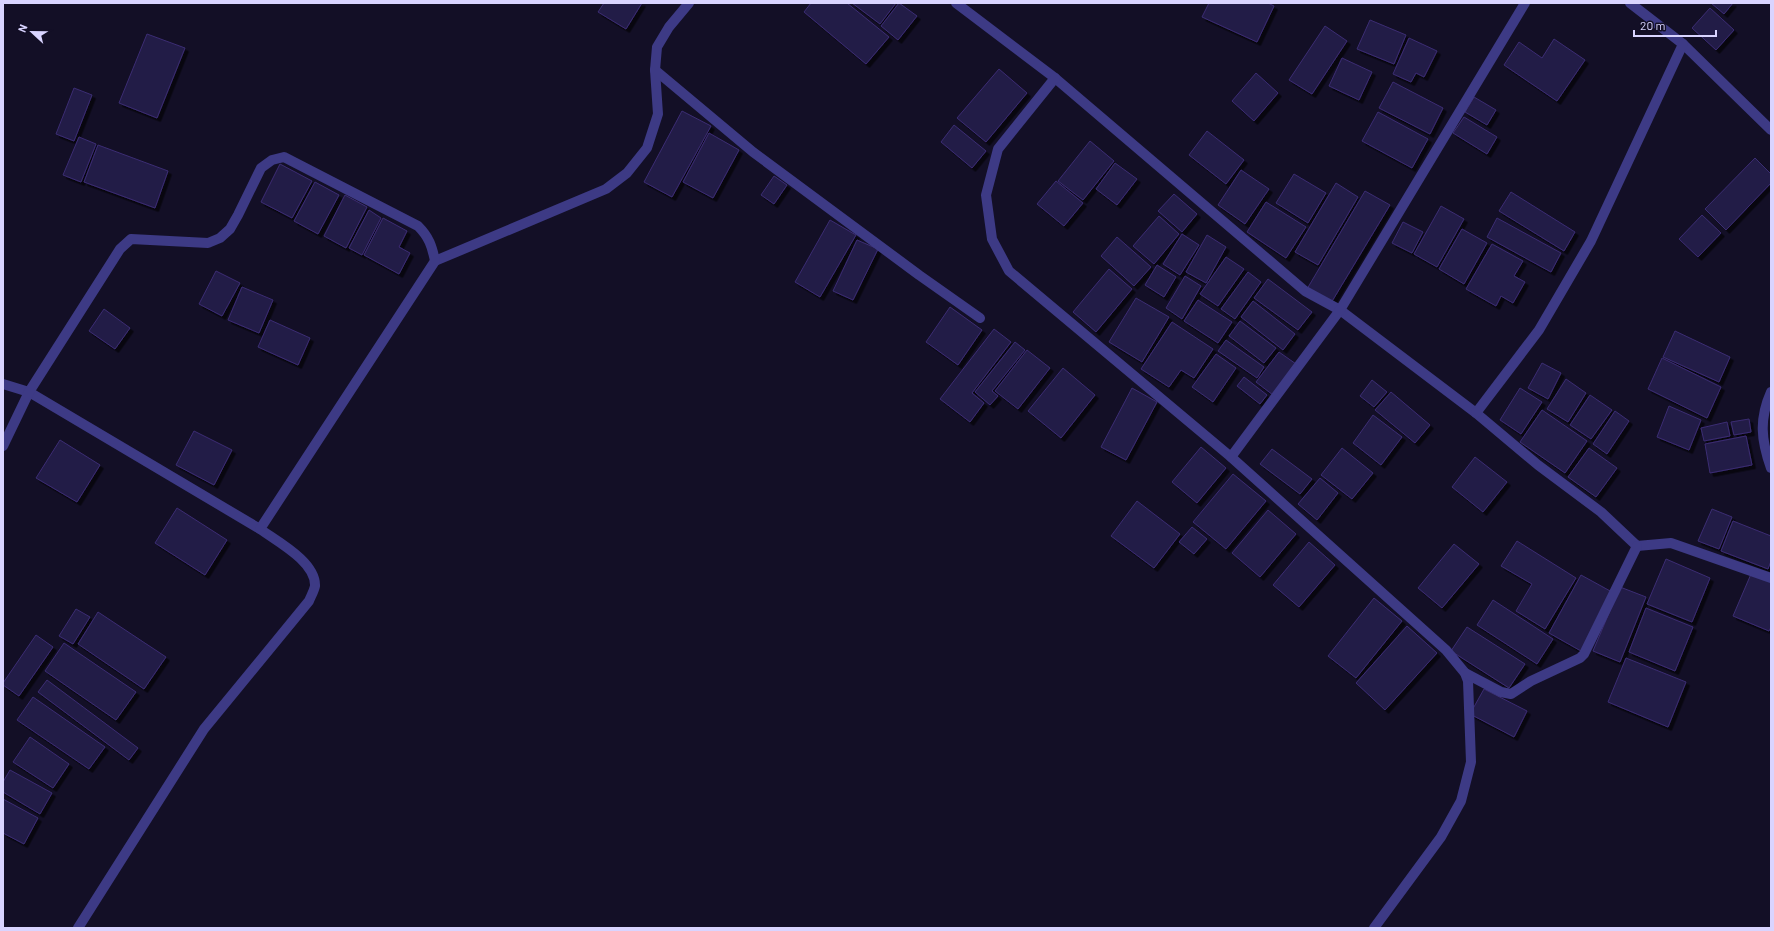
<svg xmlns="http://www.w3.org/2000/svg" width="1774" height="931" viewBox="0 0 1774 931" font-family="Barlow,sans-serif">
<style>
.building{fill:#241b47;stroke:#3b2d73;filter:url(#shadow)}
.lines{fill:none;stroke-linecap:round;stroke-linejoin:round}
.street{stroke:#3d3a85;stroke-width:10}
</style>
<defs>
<filter id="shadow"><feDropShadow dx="3.5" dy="3.5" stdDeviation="0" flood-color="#0009"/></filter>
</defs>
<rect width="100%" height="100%" fill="#130f26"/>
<!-- building -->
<g class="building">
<polygon points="604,3 642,3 626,29 598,12"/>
<polygon points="811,3 847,3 889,37 866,64 804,12"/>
<polygon points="852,3 896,3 880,24"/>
<polygon points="899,3 917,16 898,40 881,26"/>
<polygon points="1209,3 1268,3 1274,6 1257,42 1202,17"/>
<polygon points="1711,3 1733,3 1724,14"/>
<polygon points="1710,8 1734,30 1716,50 1692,28"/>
<polygon points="1370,20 1406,35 1394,64 1357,49"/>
<polygon points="1325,26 1347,41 1312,94 1289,80"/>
<polygon points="147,34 185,48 157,118 119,103"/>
<polygon points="1409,38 1437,51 1424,77 1416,73 1411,82 1393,74"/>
<polygon points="1554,39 1585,60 1557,101 1504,65 1519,42 1542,58"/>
<polygon points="1342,58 1372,72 1359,100 1329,86"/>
<polygon points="999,69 1027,93 986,142 957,118"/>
<polygon points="1256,73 1278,93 1254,121 1232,101"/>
<polygon points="1393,82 1443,108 1430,134 1379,108"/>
<polygon points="74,88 92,95 74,141 56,134"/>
<polygon points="1474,97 1496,110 1487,125 1465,112"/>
<polygon points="682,111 711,126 672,197 644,182"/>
<polygon points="1378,112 1428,139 1412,168 1362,141"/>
<polygon points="1464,117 1497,137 1487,154 1453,133"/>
<polygon points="954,125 986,151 972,168 941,142"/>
<polygon points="1207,131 1244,160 1226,184 1189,155"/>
<polygon points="709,133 739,150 713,198 683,182"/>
<polygon points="79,137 96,144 81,182 63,175"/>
<polygon points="1090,141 1114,161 1083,200 1058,181"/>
<polygon points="98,145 168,171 155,208 84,182"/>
<polygon points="1755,158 1771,174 1771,183 1726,230 1705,209"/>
<polygon points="1115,163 1137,179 1117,205 1096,189"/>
<polygon points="280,164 312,181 292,218 261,202"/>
<polygon points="1241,170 1269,189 1245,224 1218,205"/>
<polygon points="1294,174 1326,193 1308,223 1276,203"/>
<polygon points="774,176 787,185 774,204 761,195"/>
<polygon points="1056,181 1083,203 1064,226 1037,204"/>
<polygon points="315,182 339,195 318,234 294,221"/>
<polygon points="1336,183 1358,197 1318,265 1295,252"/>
<polygon points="1365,191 1390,205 1331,303 1307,289"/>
<polygon points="1511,192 1575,232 1564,251 1499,211"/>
<polygon points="1174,194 1197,214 1182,232 1158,211"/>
<polygon points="345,195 367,207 346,248 324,236"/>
<polygon points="1266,202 1306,227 1286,258 1247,232"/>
<polygon points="1441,206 1464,219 1437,267 1414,254"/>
<polygon points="369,210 381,218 362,255 349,248"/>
<polygon points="1702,215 1721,233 1698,257 1679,239"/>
<polygon points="1159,216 1179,234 1154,264 1133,246"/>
<polygon points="383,218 407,231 399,247 410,253 399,274 364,255"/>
<polygon points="1497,218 1561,253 1551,272 1487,237"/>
<polygon points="830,220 856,235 820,297 795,282"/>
<polygon points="1403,222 1423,232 1412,253 1392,243"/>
<polygon points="1462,229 1487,243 1464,284 1439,269"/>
<polygon points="1182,234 1199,245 1180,275 1163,264"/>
<polygon points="1207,235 1226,247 1206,283 1186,272"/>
<polygon points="1117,237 1151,267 1134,286 1101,256"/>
<polygon points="857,240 878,249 853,300 833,291"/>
<polygon points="1492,244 1523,261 1514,276 1525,282 1513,303 1501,296 1496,306 1466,289"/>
<polygon points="1226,257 1244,269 1218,306 1200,294"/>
<polygon points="1157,265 1176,277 1164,297 1145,285"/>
<polygon points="1109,269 1132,289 1096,332 1073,312"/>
<polygon points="216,271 240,283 222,316 199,304"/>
<polygon points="1248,272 1261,282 1235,319 1221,309"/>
<polygon points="1185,276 1201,286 1182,319 1166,308"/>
<polygon points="1268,279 1312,312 1298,330 1254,298"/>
<polygon points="242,287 273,300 259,333 228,320"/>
<polygon points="1136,298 1169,317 1142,362 1109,342"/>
<polygon points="1198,300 1232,322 1218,343 1184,321"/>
<polygon points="1253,301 1295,334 1283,350 1241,317"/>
<polygon points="950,307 982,330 958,365 926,342"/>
<polygon points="104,309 130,328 115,349 89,331"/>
<polygon points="270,320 310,338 298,365 258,347"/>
<polygon points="1240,321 1276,348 1264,363 1229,336"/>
<polygon points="1172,322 1213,349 1194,378 1181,370 1169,387 1141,369"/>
<polygon points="994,329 1011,342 972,393 984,403 970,422 940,399"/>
<polygon points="1675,331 1730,357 1719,382 1663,357"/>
<polygon points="1226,340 1264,367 1257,378 1218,351"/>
<polygon points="1015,342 1025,350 992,391 998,396 990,405 975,392"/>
<polygon points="1027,350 1050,368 1018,409 995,391"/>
<polygon points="1279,352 1296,364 1273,395 1256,382"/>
<polygon points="1216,354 1236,368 1213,402 1192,387"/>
<polygon points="1662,358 1721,387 1707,418 1648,389"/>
<polygon points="1542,363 1561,373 1548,399 1528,388"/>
<polygon points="1063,368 1095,395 1061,438 1028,411"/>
<polygon points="1244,377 1267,395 1260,404 1237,386"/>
<polygon points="1566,379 1586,393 1568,422 1547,409"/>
<polygon points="1372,380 1387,392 1374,407 1360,396"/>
<polygon points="1132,388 1157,402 1126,460 1101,447"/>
<polygon points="1520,388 1542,402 1521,434 1500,420"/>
<polygon points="1391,392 1430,425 1415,443 1375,410"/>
<polygon points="1590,395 1612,410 1591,439 1570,425"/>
<polygon points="1669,406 1701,420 1689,450 1657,437"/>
<polygon points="1542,410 1587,441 1565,473 1520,442"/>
<polygon points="1615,411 1629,421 1607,454 1593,444"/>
<polygon points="1373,415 1402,437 1381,465 1353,443"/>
<polygon points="1749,419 1751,432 1734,435 1731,422"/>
<polygon points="1727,422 1730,436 1704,441 1701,428"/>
<polygon points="194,431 232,450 214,485 176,465"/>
<polygon points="1746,436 1752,465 1710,473 1705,444"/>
<polygon points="60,440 100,465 77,502 36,478"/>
<polygon points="1201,447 1226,468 1197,503 1172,482"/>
<polygon points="1342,448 1373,473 1352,499 1321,475"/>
<polygon points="1589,448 1617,468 1596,497 1568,477"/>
<polygon points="1272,449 1312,479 1300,494 1260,464"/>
<polygon points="1475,457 1507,482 1483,512 1452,487"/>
<polygon points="1233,474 1266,501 1226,549 1193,522"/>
<polygon points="1320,478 1338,493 1317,520 1298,504"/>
<polygon points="1137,501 1180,534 1154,568 1111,536"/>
<polygon points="177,508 227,540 205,575 155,543"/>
<polygon points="1712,509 1732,517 1719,549 1698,541"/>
<polygon points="1268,510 1296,534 1260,577 1232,553"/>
<polygon points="1733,521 1771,536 1771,561 1768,569 1721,551"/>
<polygon points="1192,527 1207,539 1194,554 1179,542"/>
<polygon points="1517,541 1576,578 1545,629 1516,611 1532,584 1501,566"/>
<polygon points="1309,542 1335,565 1299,607 1273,585"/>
<polygon points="1454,544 1479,564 1442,608 1418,588"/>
<polygon points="1666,559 1710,578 1692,622 1647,604"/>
<polygon points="1751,574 1771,582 1771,627 1769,631 1733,616"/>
<polygon points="1581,575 1612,592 1581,651 1549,633"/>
<polygon points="1620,587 1646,597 1620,662 1593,651"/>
<polygon points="1374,598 1402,621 1356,678 1328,656"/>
<polygon points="1493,600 1553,639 1537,664 1477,625"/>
<polygon points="1646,608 1693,627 1675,671 1629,652"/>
<polygon points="76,609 90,617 73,644 59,636"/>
<polygon points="98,612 166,657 144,689 78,644"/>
<polygon points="1407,626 1437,653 1385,710 1356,683"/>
<polygon points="1467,627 1525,664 1509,688 1451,651"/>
<polygon points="36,635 53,647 19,696 3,685 3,683"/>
<polygon points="64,643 136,692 116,720 45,671"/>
<polygon points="1626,658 1686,682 1668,727 1608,702"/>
<polygon points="47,680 138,748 129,760 38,692"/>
<polygon points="1484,689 1527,711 1514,737 1470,714"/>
<polygon points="33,697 105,747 89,769 17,720"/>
<polygon points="30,737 69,764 53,788 13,762"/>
<polygon points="10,770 52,793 40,814 3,792 3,782"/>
<polygon points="3,799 38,818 24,844 3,833"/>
</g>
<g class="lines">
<!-- street -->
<g class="street">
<polyline points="956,3 1055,78 1305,291 1340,310 1476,413 1538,465 1601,512 1637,546 1671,543 1771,578"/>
<polyline points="1630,3 1683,44 1771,130"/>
<polyline points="655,70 753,152 919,275 980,318"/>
<polyline points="1055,78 998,149 986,195 992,239 1009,271 1231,457 1446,650 1465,673 1468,681 1471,762 1461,801 1441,837 1374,928"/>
<polyline points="435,261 606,189 627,173 647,148 658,114 655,70 657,47 669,27 689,3"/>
<polyline points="3,384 29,392 260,529"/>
<path d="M1771 392C1759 419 1761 440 1771 468"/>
<polyline points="1476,413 1539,330 1591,241 1683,44"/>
<path d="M3 446 29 392 120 249 131 239 208 243 220 238 230 229 238 215 261 168 272 160 284 157 418 226C429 237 432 246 435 261L260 529C278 542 316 562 315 586 314 591 311 596 309 601L204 729 78 928"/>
<polyline points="1231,457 1340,310 1525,3"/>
<polyline points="1465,673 1501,692 1511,694 1531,681 1580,658 1584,654 1637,546"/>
</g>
</g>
<!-- border -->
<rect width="1774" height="931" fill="none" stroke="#d9d4ff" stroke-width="8"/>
<!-- north arrow -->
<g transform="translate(32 32) rotate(292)" stroke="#130f26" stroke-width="3" paint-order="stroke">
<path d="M0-3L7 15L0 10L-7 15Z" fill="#d9d4ff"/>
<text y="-6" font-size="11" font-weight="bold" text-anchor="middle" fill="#d9d4ff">N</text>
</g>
<!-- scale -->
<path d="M1634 30v6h82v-6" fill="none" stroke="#d9d4ff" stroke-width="2"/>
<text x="1640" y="30" font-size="12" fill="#d9d4ff" stroke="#130f26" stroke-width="3" paint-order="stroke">20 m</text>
</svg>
